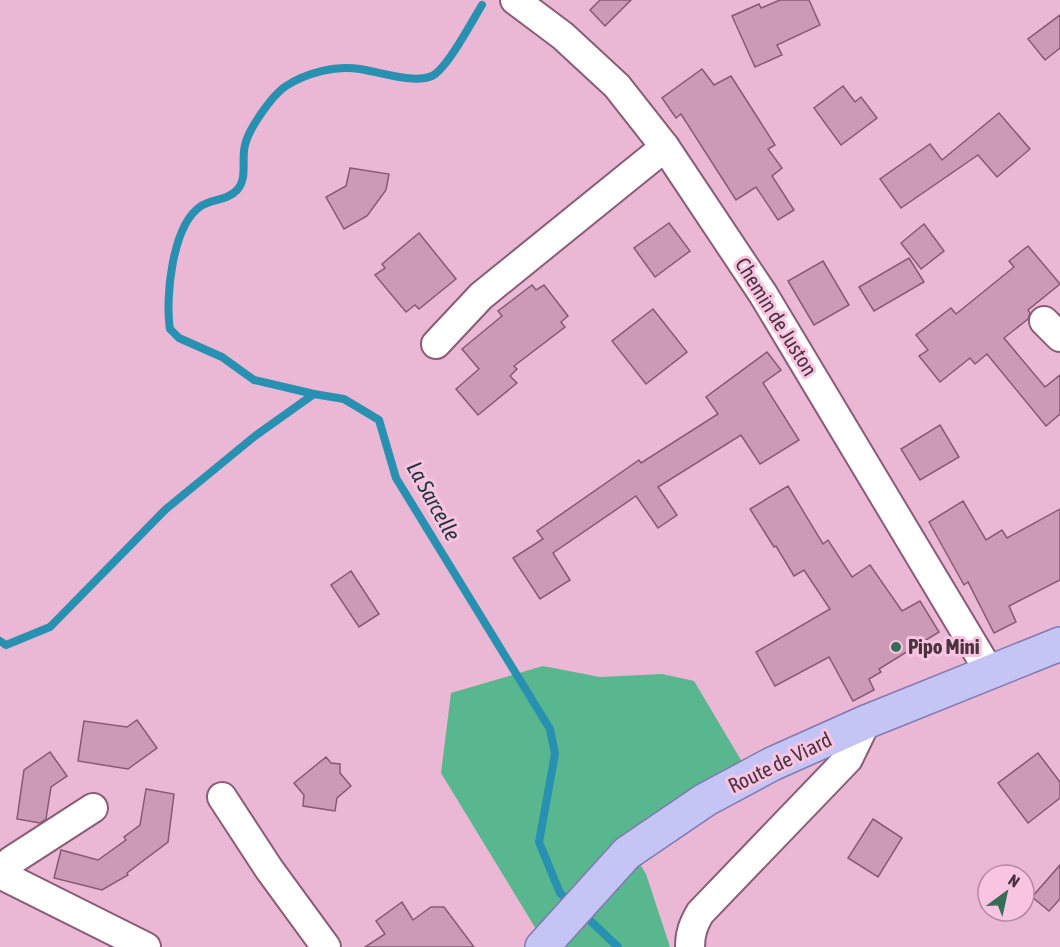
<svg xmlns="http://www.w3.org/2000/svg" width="1060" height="947" viewBox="0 0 1060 947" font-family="'Asap Condensed',sans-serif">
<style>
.green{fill:#58b78e}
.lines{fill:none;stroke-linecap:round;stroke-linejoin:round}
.stream{stroke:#2890b0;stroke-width:8}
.building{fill:#cc9ab6;stroke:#865974;stroke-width:1.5}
.minor-casing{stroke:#8a5c77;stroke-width:32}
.major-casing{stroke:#8179b1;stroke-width:36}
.minor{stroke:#fff;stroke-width:28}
.major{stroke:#c5c5f5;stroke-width:33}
.poi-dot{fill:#366e55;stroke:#f8c4e1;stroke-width:2}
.labels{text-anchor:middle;stroke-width:6;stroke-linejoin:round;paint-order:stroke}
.street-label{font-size:21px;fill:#48333f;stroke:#f8c4e1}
.poi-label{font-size:21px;font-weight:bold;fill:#48333f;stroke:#f8c4e1;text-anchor:start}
.water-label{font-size:22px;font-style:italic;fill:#1e343c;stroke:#f8c4e1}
</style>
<rect width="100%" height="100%" fill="#eab7d4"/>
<!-- green -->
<polygon class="green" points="543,666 600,677 662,674 694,681 754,782 627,843 646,874 670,947 547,947 441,773 451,693"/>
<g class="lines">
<!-- stream -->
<g class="stream">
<path d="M314 394 254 380 222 357 179 338 170 329C165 298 172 225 201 206 213 198 227 201 237 190 248 178 241 160 245 145 248 130 272 95 286 86 306 73 336 65 360 69 379 72 414 84 432 76 447 69 472 21 482 5"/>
<polyline points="0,641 6,645 50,627 166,509 255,436 314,394 344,399 379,420 396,478 550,729 555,754 539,842 560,893 571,903"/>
<polyline points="582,913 618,947"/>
</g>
</g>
<!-- building -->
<g class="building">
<polygon points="600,0 631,0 605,26 590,10"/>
<polygon points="780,0 809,0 820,25 777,45 782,55 755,67 732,16 759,4 761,8"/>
<polygon points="1060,15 1060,48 1045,60 1028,39"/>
<polygon points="702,69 714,85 731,76 775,145 768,149 782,168 772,176 794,210 778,220 756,187 736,200 681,114 676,118 662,98"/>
<polygon points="843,86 855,102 861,97 877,118 841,145 814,108"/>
<polygon points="999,113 1030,149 997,177 978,155 901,208 880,179 930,144 942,160"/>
<polygon points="350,168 389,174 386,190 367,216 344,229 326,197 346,186"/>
<polygon points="669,223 690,251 655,277 634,248"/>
<polygon points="924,224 944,251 921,269 901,243"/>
<polygon points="419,233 456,279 419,309 415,305 406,312 375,275 385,268 382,264"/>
<polygon points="1028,246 1060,284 1028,310 1030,313 1028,319 1004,338 1045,387 1060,375 1060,414 1046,426 987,354 975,364 970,358 940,382 919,356 928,350 916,335 951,308 956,314 1014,267 1009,261"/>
<polygon points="909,258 924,282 874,311 859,287"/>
<polygon points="823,261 849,305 814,325 788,281"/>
<polygon points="532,285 536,290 544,285 568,316 561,322 565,327 514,366 517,369 510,376 517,383 478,415 456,389 479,369 462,349 502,316 498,311"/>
<polygon points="653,309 687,352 646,384 612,341"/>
<polygon points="767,352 781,370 763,383 799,440 760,464 741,435 658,487 677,515 658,528 636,496 553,553 570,580 540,599 513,558 543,539 537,531 639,460 641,463 718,414 706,397"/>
<polygon points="940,425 959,457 920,480 901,449"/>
<polygon points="788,486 823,544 828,540 852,577 870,565 902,611 920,601 939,632 879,669 881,672 869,679 874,690 853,701 829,657 775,686 756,652 830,609 804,570 794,576 776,546 774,547 750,509"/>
<polygon points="963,501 986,540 1002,530 1007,538 1060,509 1060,580 1009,606 1016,622 994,633 968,582 964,585 929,522"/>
<polygon points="351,571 379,614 359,627 331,585"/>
<polygon points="137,720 157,748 128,769 78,761 84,721 127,727"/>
<polygon points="50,752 67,776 51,787 46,819 40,823 17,819 24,770"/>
<polygon points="1038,753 1060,782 1060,798 1028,823 998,783"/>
<polygon points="326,757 331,763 340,764 340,773 351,786 337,798 335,811 303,806 304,795 294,783"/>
<polygon points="146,789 174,794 168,842 127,873 128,875 102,890 54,878 61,850 98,860 126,840 124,837 140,825"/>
<polygon points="873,819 902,838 878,877 848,858"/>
<polygon points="1060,865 1060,899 1049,911 1032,897"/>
<polygon points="402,902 413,920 431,907 444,907 474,947 365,947 385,934 376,921"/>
</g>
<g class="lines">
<!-- minor casing -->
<g class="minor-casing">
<g id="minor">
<polyline points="515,0 563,36 617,86 665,147 763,294 989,671"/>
<polyline points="1044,321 1060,337"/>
<polyline points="436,344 481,296 665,147"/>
<polyline points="222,797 269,869 326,947"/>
<polyline points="11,861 93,808"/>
<polyline points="0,874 146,947"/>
<path d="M690 947C690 934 693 925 700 913L848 759 866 722"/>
</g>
</g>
<!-- major casing -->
<g class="major-casing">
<polyline id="major" points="542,947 627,853 705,800 772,764 866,722 1060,644"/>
</g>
<!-- minor -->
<use href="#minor" class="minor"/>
<!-- major -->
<use href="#major" class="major"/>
</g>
<!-- markers -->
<circle class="poi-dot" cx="896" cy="647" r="6"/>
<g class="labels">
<!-- street labels -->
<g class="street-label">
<text transform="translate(776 317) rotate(58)" y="7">Chemin de Juston</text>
<text transform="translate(780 763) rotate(-26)" y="7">Route de Viard</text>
</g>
<!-- poi labels -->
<g class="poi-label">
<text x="908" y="654">Pipo Mini</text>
</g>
<!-- water labels -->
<g class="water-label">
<text transform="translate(434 501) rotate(61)" y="8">La Sarcelle</text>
</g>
</g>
<!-- north arrow -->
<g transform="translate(1006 893) rotate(33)"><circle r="28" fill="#f8c4e1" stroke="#b28aa0" stroke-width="1.5"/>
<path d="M0-4.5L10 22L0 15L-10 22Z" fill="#366e55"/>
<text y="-9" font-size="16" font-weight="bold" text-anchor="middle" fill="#48333f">N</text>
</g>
</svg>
